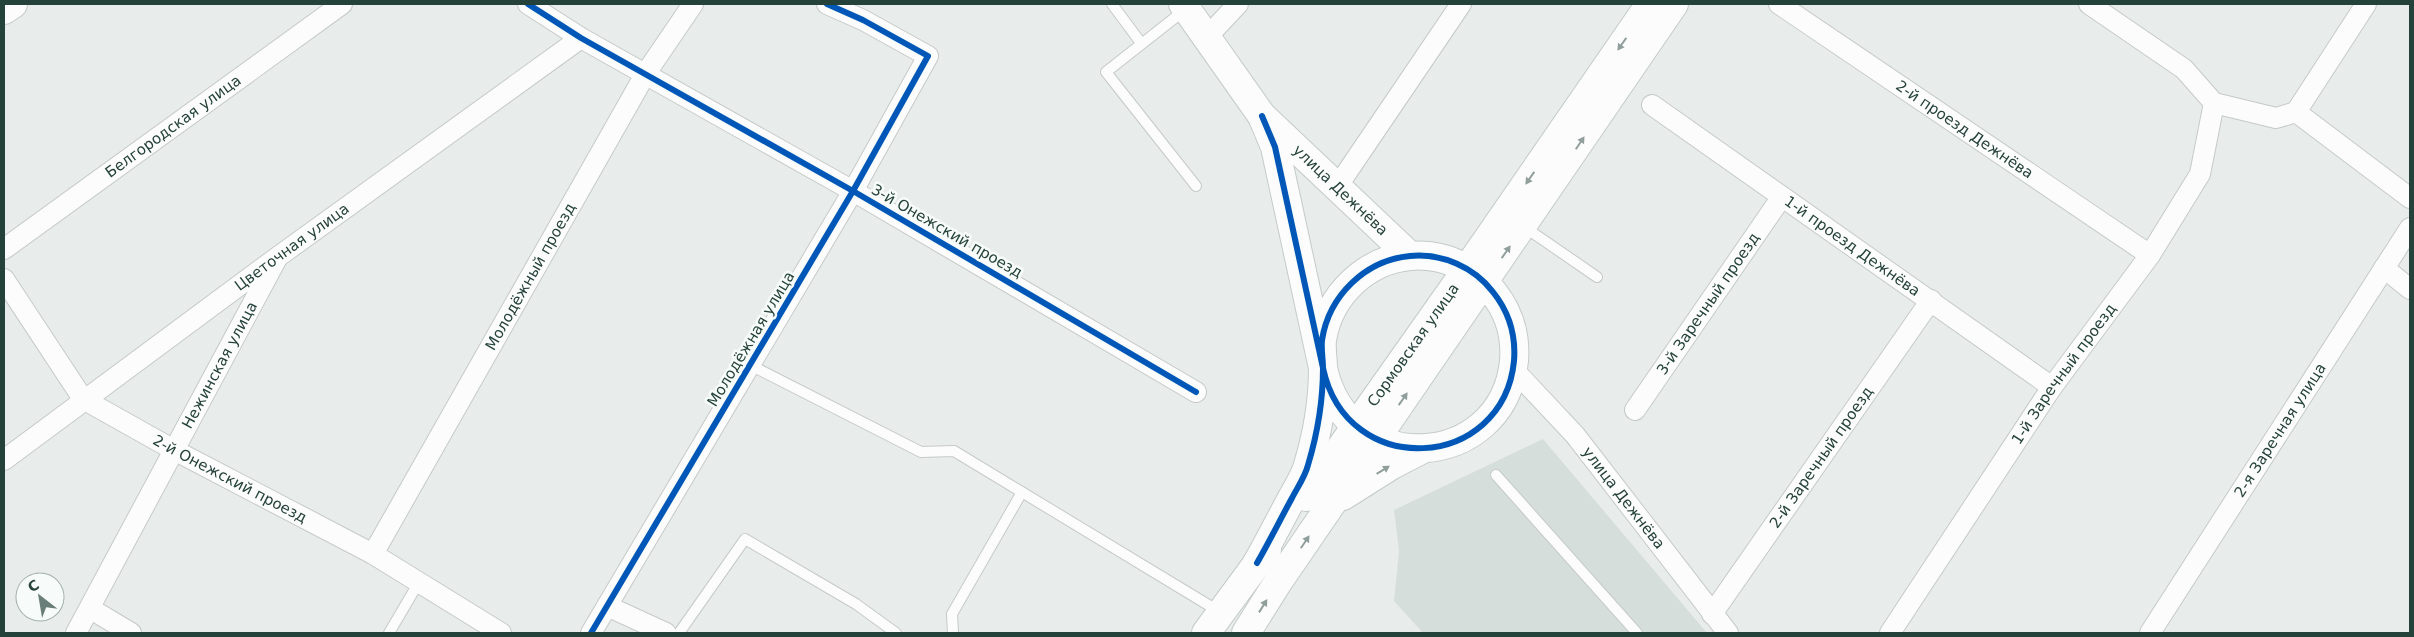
<svg xmlns="http://www.w3.org/2000/svg" width="2414" height="637" viewBox="0 0 2414 637" font-family="'DejaVu Sans',sans-serif">
<style>
.built{fill:#d6dedb}
.lines{fill:none;stroke-linecap:round;stroke-linejoin:round}
.lane-casing{stroke:#c5cac8;stroke-width:12}
.street-casing{stroke:#c5cac8;stroke-width:22}
.secondary-casing{stroke:#c3cbc8;stroke-width:30}
.lane{stroke:#fcfcfc;stroke-width:10}
.street{stroke:#fcfcfc;stroke-width:20}
.secondary{stroke:#fcfcfc;stroke-width:28}
.cycleway-casing{stroke:#f7fbf9;stroke-width:9}
.cycleway{stroke:#0057b8;stroke-width:6}
.oneway{fill:#909f9b}
.labels{text-anchor:middle;stroke-width:5;stroke-linejoin:round;paint-order:stroke}
.street-label{font-size:15px;fill:#24423a;stroke:#f7fbf9}
</style>
<rect width="100%" height="100%" fill="#e8edeb"/>
<!-- built -->
<polygon class="built" points="1543,439 1707,633 1423,633 1394,601 1399,551 1394,510"/>
<g class="lines">
<!-- lane casing -->
<g class="lane-casing">
<g id="lane">
<polyline points="1112,4 1141,43"/>
<polyline points="1186,9 1106,72 1196,186"/>
<polyline points="1523,226 1597,277"/>
<polyline points="750,365 921,452 954,451 1220,612"/>
<polyline points="1496,475 1637,633"/>
<polyline points="389,633 419,582"/>
<polyline points="679,633 745,539 856,604 896,633"/>
<polyline points="953,633 952,614 1022,492"/>
</g>
</g>
<!-- street casing -->
<g class="street-casing">
<g id="street">
<polyline points="528,4 581,38 853,191 1196,392"/>
<path id="s1" d="M1779 4 2150 255"/>
<polyline points="2089,4 2184,69 2214,103 2276,118 2296,112 2410,198"/>
<polyline points="1207,37 1238,4"/>
<path id="s2" d="M1652 105 2052 387"/>
<polyline points="2296,112 2366,4"/>
<polyline points="1337,187 1461,4"/>
<path id="s3" d="M4 249 342 4"/>
<polyline points="2384,268 2410,289"/>
<path id="s4" d="M4 279 83 399 174 450 373 554 501 633"/>
<path id="s5" d="M1513 369 1575 435 1728 633"/>
<path id="s6" d="M1635 410 1781 198"/>
<path id="s7" d="M4 460 279 256 581 38"/>
<path id="s8" d="M373 554 646 73 693 4"/>
<polyline points="607,606 666,633"/>
<polyline points="91,609 131,633"/>
<path id="s9" d="M1712 614 1931 300"/>
<path id="s10" d="M76 633 276 260"/>
<polyline points="591,633 853,191 928,56 863,20 827,4"/>
<path id="s11" d="M1890 633 2052 387 2150 255 2200 174 2214 103"/>
<path id="s12" d="M2150 633 2410 228"/>
</g>
</g>
<!-- secondary casing -->
<g class="secondary-casing">
<g id="secondary">
<path id="s13" d="M1183 4 1262 116 1410 256"/>
<polyline points="4,10 13,4"/>
<polyline points="1343,496 1392,465 1423,449"/>
<path id="s14" d="M1306 497 1467 269 1650 4"/>
<path d="M1257 563C1269 542 1280 520 1292 498 1297 488 1305 477 1308 465 1317 435 1323 400 1323 368 1323 359 1321 350 1322 340 1329 295 1366 260 1410 256 1442 253 1474 267 1493 292 1509 312 1516 336 1514 361 1503 471 1347 481 1323 368L1275 147 1262 116"/>
<polyline points="1206,633 1267,550"/>
<polyline points="1246,633 1278,582 1674,4"/>
</g>
</g>
<!-- lane -->
<use href="#lane" class="lane"/>
<!-- street -->
<use href="#street" class="street"/>
<!-- secondary -->
<use href="#secondary" class="secondary"/>
<!-- cycleway casing -->
<g class="cycleway-casing">
<g id="cycleway">
<polyline points="528,4 581,38 853,191 1196,392"/>
<path d="M1257 563C1269 542 1280 520 1292 498 1297 488 1305 477 1308 465 1317 435 1323 400 1323 368 1323 359 1321 350 1322 340 1329 295 1366 260 1410 256 1442 253 1474 267 1493 292 1509 312 1516 336 1514 361 1503 471 1347 481 1323 368L1275 147 1262 116"/>
<polyline points="591,633 853,191 928,56 863,20 827,4"/>
</g>
</g>
<!-- cycleway -->
<use href="#cycleway" class="cycleway"/>
</g>
<!-- one-way arrows -->
<defs><path id="oneway-solid" d="M-6-.8H1V-3.2L6.5 0L1 3.2V.8H-6Z" transform="scale(1.25)"/></defs>
<g class="oneway">
<use href="#oneway-solid" transform="translate(1622 44) rotate(125)"/>
<use href="#oneway-solid" transform="translate(1580 143) rotate(-56)"/>
<use href="#oneway-solid" transform="translate(1530 178) rotate(125)"/>
<use href="#oneway-solid" transform="translate(1506 252) rotate(-55)"/>
<use href="#oneway-solid" transform="translate(1403 399) rotate(-55)"/>
<use href="#oneway-solid" transform="translate(1383 470) rotate(-31)"/>
<use href="#oneway-solid" transform="translate(1305 542) rotate(-56)"/>
<use href="#oneway-solid" transform="translate(1263 606) rotate(-58)"/>
</g>
<g class="labels">
<!-- street labels -->
<g class="street-label">
<text dy="5" stroke="none"><textPath href="#s3" startOffset="209">Белгородская улица</textPath></text>
<text dy="5" stroke="none"><textPath href="#s1" startOffset="224">2-й проезд Дежнёва</textPath></text>
<text dy="5" stroke="none"><textPath href="#s13" startOffset="245">улица Дежнёва</textPath></text>
<text transform="translate(947 231) rotate(30)" y="5">3-й Онежский проезд</text>
<text dy="5" stroke="none"><textPath href="#s2" startOffset="245">1-й проезд Дежнёва</textPath></text>
<text dy="5" stroke="none"><textPath href="#s7" startOffset="358">Цветочная улица</textPath></text>
<text dy="5" stroke="none"><textPath href="#s8" startOffset="319">Молодёжный проезд</textPath></text>
<text dy="5" stroke="none"><textPath href="#s6" startOffset="129">3-й Заречный проезд</textPath></text>
<text transform="translate(751 339) rotate(-59)" y="5">Молодёжная улица</text>
<text dy="5" stroke="none"><textPath href="#s14" startOffset="186">Сормовская улица</textPath></text>
<text dy="5" stroke="none"><textPath href="#s10" startOffset="304">Нежинская улица</textPath></text>
<text dy="5" stroke="none"><textPath href="#s11" startOffset="312">1-й Заречный проезд</textPath></text>
<text dy="5" stroke="none"><textPath href="#s12" startOffset="241">2-я Заречная улица</textPath></text>
<text dy="5" stroke="none"><textPath href="#s9" startOffset="191">2-й Заречный проезд</textPath></text>
<text dy="5" stroke="none"><textPath href="#s4" startOffset="311">2-й Онежский проезд</textPath></text>
<text dy="5" stroke="none"><textPath href="#s5" startOffset="170">улица Дежнёва</textPath></text>
</g>
</g>
<!-- border -->
<rect width="2414" height="637" fill="none" stroke="#24423a" stroke-width="10"/>
<!-- north arrow -->
<g transform="translate(40 597) rotate(329)"><circle r="24" fill="#f7fbf9" stroke="#a3b1ad"/>
<path d="M0-4L9 19L0 12L-9 19Z" fill="#697e78"/>
<text y="-8" font-size="14" font-weight="bold" text-anchor="middle" fill="#24423a">С</text>
</g>
</svg>
